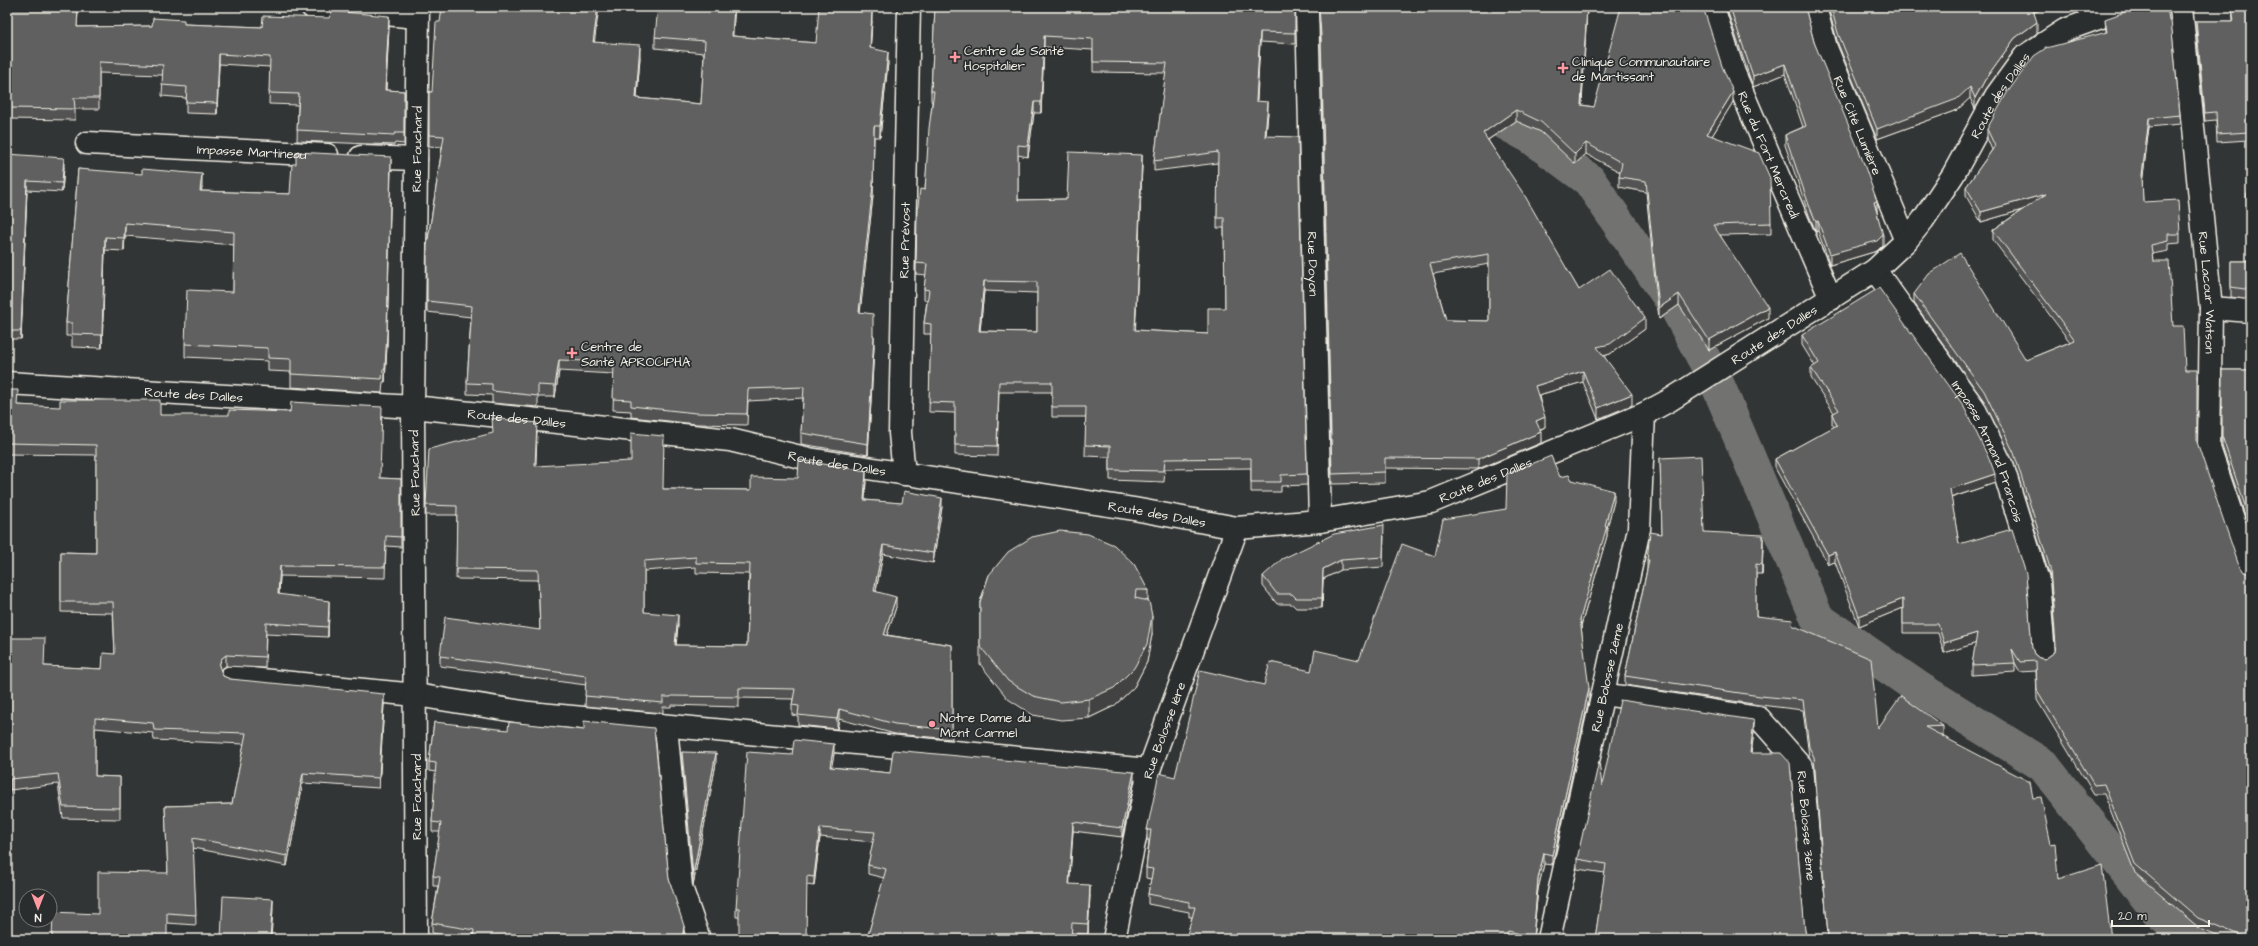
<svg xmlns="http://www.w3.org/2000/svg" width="2258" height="946" viewBox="0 0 2258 946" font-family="'Architects Daughter',sans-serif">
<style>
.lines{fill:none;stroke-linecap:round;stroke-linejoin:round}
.canal{stroke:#727370;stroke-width:34}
.minor-casing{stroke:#f4f1e8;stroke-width:25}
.minor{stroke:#2a2d2e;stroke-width:22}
.wall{fill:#525352;stroke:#f4f1e8;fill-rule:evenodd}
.shaded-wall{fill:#424342;stroke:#f4f1e8}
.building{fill:#5f605f;stroke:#f4f1e8;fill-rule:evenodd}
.poi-dot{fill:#ff9aa2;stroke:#2a2d2e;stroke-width:1.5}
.labels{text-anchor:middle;stroke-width:3.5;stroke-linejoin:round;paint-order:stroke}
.poi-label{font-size:13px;fill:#f4f1e8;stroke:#2a2d2e;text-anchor:start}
.street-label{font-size:13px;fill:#f4f1e8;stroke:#2a2d2e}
</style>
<rect width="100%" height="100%" fill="#323535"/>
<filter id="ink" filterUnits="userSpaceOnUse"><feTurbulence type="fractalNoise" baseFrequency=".025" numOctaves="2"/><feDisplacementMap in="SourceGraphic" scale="8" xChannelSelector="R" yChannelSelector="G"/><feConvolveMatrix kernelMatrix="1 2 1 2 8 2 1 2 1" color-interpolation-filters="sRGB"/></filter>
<g filter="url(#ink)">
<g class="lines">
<!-- canal -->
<polyline class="canal" points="1473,100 1474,106 1531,137 1589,180 1676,307 1717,383 1817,618 1920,689 2043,765 2157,910 2191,939"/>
<!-- minor casing -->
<g class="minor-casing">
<g id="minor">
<polyline points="312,7 417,17"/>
<path id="s1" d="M1307 7 1320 521"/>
<path id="s2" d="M1713 7 1734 73 1831 299"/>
<path id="s3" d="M1815 7 1826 48 1906 241"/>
<path id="s4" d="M2181 7 2211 308 2209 448 2251 572"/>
<path id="s5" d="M87 143 327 155"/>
<polyline points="361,157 416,159"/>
<path id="s6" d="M1875 270 1974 408 2003 468 2038 581 2044 656"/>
<polyline points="2211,308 2251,311"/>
<path id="s7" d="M7 383 413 407 730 440 809 459 1134 509 1237 528 1320 521 1431 502 1644 414 1670 400 1875 270 1906 241 1923 220 1953 175 1996 96 2025 56 2065 30 2129 7"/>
<path id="s8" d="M904 474 900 433 909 7"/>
<polyline points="231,677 416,695 529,713 1149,770"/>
<path id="s9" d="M1603 694 1759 718 1802 767 1817 939"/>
<polyline points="666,726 681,887 699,939"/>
<path id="s10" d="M416 939 413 407 418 7"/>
<path id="s11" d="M1114 939 1149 770 1237 528"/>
<path id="s12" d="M1549 939 1639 529 1644 414"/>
</g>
</g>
<!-- minor -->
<use href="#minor" class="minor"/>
</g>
<!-- wall -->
<g class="wall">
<polygon points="7,7 78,13 77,27 152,26 184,24 262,27 389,27 386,90 404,91 404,144 395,143 394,145 297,141 298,105 269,104 270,67 219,64 217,114 186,113 186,98 162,96 163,75 99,73 99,109 75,109 75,120 7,119"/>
<path d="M935 7H1295V44L1260 42 1257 101 1268 112 1266 136 1307 474V485L1281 486V492H1251V468L1165 469 1164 482 1110 480V457L1085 456 1086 417H1052V392H999L997 456 955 455V413L929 412 931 334H924V323L927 300H924V289L926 275 916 274 917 214 925 190 932 102 931 101V91ZM1044 47 1093 50V72L1166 73 1154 161V171L1218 163 1217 228H1224L1225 308 1208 334 1135 330 1142 165 1067 199 1018 200V155L1028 157 1034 113H1041ZM984 291 1037 293V332L980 331Z"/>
<path d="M1318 7H1587L1582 105 1594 107 1733 102 1712 136 1771 223V234L1720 235 1768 318 1709 350 1679 305 1659 319 1646 192 1619 187V177L1620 172 1586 154 1575 164 1541 132 1516 121 1488 140 1579 290 1645 329 1610 354 1604 356 1632 405 1598 419 1583 382 1539 395 1545 427 1540 430 1541 443 1478 469 1385 468V483L1332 484 1321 45ZM1489 264V321L1446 320 1433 274Z"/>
<polygon points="1726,7 1805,7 1814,42 1877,211 1883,245 1877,251 1830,265 1818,231 1816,232 1809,215 1785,145 1785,135 1803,127 1785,74 1753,87"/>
<polygon points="1828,7 2047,7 2047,8 2034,12 2037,33 2015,49 1986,89 1975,109 1970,98 1957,110 1877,139 1838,44"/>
<polygon points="2232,7 2251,7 2251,235 2247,236 2247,193 2249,193 2249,140 2217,142 2216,120 2205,121 2196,29 2196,21 2233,21"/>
<polygon points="2105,19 2180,115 2180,124 2149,127 2142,182 2143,202 2180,234 2180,243 2168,244 2168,251 2152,254 2153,261 2173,326 2185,370 2197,442 2251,939 2226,939 2198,927 2135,873 2104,794 2094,794 2037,700 2036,671 2020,672 2015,663 2015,672 1972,675 1972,665 1976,643 1944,653 1938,633 1903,633 1903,608 1859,626 1835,562 1828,564 1775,468 1775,459 1834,427 1832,424 1832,414 1834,413 1811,378 1811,368 1815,366 1802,345 1802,335 1995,483 1951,498 1959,544 2032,648 2034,654 2039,658 2045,659 2055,652 2056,648 2050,577 2014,463 1984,401 1914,303 1914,294 2026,360 2070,342 1993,240 1993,230 2022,210 1981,222 1966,196 1966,187 1992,150 1987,138 1987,129 2106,33"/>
<polygon points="872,21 870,48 888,63 880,137 874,137 873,196 860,312 873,336 874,347 868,455 801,444 801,433 803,398 748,401 747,425 696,424 631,417 631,411 613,410 614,374 559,371 555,397 538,397 538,407 492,403 492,395 467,394 467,383 471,317 427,312 427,246 442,147 429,146 429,92 432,92 594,42 640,57 637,98 701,104 704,53 655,48 655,37 733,36 816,43"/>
<polygon points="7,154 64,167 62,192 27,190 21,339 7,339"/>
<polygon points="78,169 202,187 201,191 290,194 391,170 387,345 385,382 383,382 382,393 291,387 291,372 268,371 268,361 185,357 185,344 233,292 234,245 125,236 124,251 105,250 102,348 72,347 72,336 66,336 66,323"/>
<polygon points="2231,261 2251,261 2251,300 2231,297"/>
<polygon points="2222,370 2251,370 2251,533 2222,446"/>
<polygon points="7,390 18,405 160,415 380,478 401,479 401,547 386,546 385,578 280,576 279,594 329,612 328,637 266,634 265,668 226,666 221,669 221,670 223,676 230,679 384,704 379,788 303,783 287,866 193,848 196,925 167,923 98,914 168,873 165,806 232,804 244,744 154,740 153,733 95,728 95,776 120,777 120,819 63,818 58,784 10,790 7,638 44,666 102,669 115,654 113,613 61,612 61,552 96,553 96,455 7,454"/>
<path d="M537 432 536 466 664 489 751 490 866 480 865 500 942 507 933 563 883 554 876 591 896 607 887 635 952 645V739L895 734 839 719 837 729 798 725V716L792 715V705L793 699 739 698V707L671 705V707H663V713L585 706 586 685 440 666V656L540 630 538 580 456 579 457 515H426V505ZM696 567V573L749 574 747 646 676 645 678 625 644 612V571Z"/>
<polygon points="1660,458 1704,532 1763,545 1762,574 1756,574 1756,616 1793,625 1878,728 1943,726 1943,736 1941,736 2033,798 2051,844 2058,879 2111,939 1828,935 1814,766 1809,756 1803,710 1760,705 1625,685 1625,676 1647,569 1647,560 1662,534"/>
<polygon points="1560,477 1572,480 1614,501 1607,528 1607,536 1581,626 1589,698 1552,865 1544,864 1538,889 1533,939 1186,939 1192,917 1189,917 1189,912 1148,904 1148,894 1151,879 1146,878 1146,868 1149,840 1147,840 1147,830 1175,777 1264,685 1311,671 1359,660 1435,556 1506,509"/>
<polygon points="1384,536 1383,567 1341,570 1323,579 1322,608 1296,608 1292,604 1277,604 1263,586 1263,576"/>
<polygon points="989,575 1148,590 1148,601 1152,634 1147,662 1134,687 1114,706 1089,718 1061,720 1033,715 1008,699 980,664 980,602"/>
<polygon points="434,722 669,879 684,935 684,939 469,939 432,933 432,923 438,886 433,886 433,876 440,832 432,832 432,822 436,772 429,771 429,762"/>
<polygon points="1754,732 1751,753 1805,931 1807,937 1595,939 1605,873 1577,869 1577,859 1602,786"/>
<polygon points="682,752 716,763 693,885 682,762"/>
<polygon points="834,754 831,767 890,773 1134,781 1122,837 1073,831 1069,884 1090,895 1088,934 1072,933 1072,939 867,939 884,878 868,874 868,865 873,842 820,837 814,886 807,885 739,917 736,917 736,908 792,755"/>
</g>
<!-- shaded-wall -->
<g class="shaded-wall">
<polygon points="598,7 599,7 593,53 593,42"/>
<polygon points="734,7 735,7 732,47 732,36"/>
<polygon points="1587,7 1581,115 1581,105"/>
<polygon points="2030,7 2047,7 2047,8 2030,13"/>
<polygon points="872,10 872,21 870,59 870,48"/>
<polygon points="389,16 389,27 385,101 385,90"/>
<polygon points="2037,22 2037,33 2015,49 1986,89 1975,109 1975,98 1986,78 2015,38"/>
<polygon points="1260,32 1260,42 1256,111 1256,101"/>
<polygon points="1044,36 1044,47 1041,113 1041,102"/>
<polygon points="640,45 640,57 636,110 636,98"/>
<polygon points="888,52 888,63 880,137 880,126"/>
<polygon points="219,54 219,64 217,114 217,103"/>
<polygon points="1785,64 1785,74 1753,87 1753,76"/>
<polygon points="1970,87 1970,98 1957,110 1877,139 1877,129"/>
<polygon points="1733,92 1733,102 1707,144 1707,134"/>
<polygon points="1034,102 1034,113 1028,157 1028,146"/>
<polygon points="1268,102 1268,112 1265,147 1265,136"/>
<polygon points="1516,110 1516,121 1483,143 1483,133"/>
<polygon points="2149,118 2149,127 2142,185 2142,175"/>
<polygon points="874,126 873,196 859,323 859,312"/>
<polygon points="1586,143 1586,154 1575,164 1575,154"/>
<polygon points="1142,155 1142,165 1135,341 1135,330"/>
<polygon points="391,157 387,345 385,382 385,369"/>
<polygon points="64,158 64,167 62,192 62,183"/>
<polygon points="202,174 202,187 200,204 200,191"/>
<polygon points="27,181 27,190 21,339 21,331"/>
<polygon points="2046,194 2046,203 1981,222 1981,212"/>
<polygon points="1877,201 1877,211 1874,202"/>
<polygon points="1818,221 1818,231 1816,232 1816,222"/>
<polygon points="125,223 125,236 124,251 124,238"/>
<polygon points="1883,235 1883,245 1877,251 1830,265 1830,254"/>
<polygon points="105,237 105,250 102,348 102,335"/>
<polygon points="984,281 984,291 979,341 979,331"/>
<polygon points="1679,294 1679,305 1659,319 1659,308"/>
<polygon points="1768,307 1768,318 1709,350 1709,340"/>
<polygon points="1645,318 1645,329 1610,354 1597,358 1597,347"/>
<polygon points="874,336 874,347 868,455 868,444"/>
<polygon points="559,360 559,371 555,397 555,386"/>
<polygon points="1583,371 1583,382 1535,396 1535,386"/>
<polygon points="1632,394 1632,405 1598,419 1598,408"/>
<polygon points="1545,417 1545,427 1536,431 1536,421"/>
<polygon points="1541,432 1541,443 1478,469 1478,459"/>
<polygon points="866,471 866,480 864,509 864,500"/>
<polygon points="1995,474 1995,483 1950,498 1950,489"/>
<polygon points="1614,491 1614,501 1607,528 1607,536 1580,629 1580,619"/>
<polygon points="942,498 942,507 933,563 933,553"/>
<polygon points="1763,535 1763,545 1762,574 1762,565"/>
<polygon points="883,545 883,554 874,601 874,591"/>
<polygon points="1835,552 1835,562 1828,564 1828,555"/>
<polygon points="1341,560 1341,570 1323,579 1322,608 1323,569"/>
<polygon points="280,566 280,576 278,605 278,594"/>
<polygon points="896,597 896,607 884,644 884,635"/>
<polygon points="1903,599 1903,608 1859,626 1859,616"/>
<polygon points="329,601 329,612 328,637 328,627"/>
<polygon points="678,615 678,625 675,655 675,645"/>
<polygon points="1152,616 1152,634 1147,662 1134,687 1114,706 1089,718 1089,699"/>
<polygon points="1977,633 1977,643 1944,653 1944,643"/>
<polygon points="226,655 226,666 221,669 219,676 219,666 221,659"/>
<polygon points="1589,688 1589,698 1552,865 1552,855"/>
<polygon points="384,694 384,704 379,788 379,778"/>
<polygon points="839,709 839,719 837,729 837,719"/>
<polygon points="1754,722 1754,732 1750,762 1750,753"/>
<polygon points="834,744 834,754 830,776 830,767"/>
<polygon points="716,753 716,763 693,885 693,875"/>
<polygon points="1134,772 1134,781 1122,837 1122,828"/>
<polygon points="303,773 303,783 287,866 287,856"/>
<polygon points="10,779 10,790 7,833 7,822"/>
<polygon points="1073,822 1073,831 1069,894 1069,884"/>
<polygon points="820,828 820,837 814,886 814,877"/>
<polygon points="1544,853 1544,864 1538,889 1533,939 1538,879"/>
<polygon points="1090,885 1090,895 1088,934 1088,924"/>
<polygon points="273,899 273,910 271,939 270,939"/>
<polygon points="684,926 684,939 682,939"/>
</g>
<!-- building -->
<g class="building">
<polygon points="7,7 78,7 77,27 152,26 153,18 184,20 184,24 262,27 263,16 329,18 332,11 389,16 385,90 404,91 404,133 395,133 394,135 297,130 299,94 269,93 270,57 219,54 217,103 186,102 187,87 162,85 163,65 99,62 99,98 74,98 75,109 7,108"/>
<polygon points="442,7 598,7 593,42 640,45 636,98 701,104 705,41 655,37 658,7 734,7 732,36 816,43 819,7 834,7 872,10 870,48 888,52 880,126 874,126 873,185 859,312 873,314 873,336 874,336 868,444 801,433 804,387 748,389 747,414 696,413 631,406 631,400 613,399 614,362 559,360 555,386 538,385 538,396 492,391 492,384 467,383 472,306 427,301 427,246 444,136 429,135 429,92 432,92 436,22 440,22"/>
<path d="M935 7H1295V33L1260 32 1256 101 1268 102 1265 136 1298 137 1307 474 1281 475V482H1251V458L1165 459 1164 471 1110 470V446L1085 445 1086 407H1052V382H999L997 446 955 445V403L929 402 931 324 924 323 929 290 924 289 927 264 916 263 917 214 920 189 925 190 929 128 934 91H931ZM1044 36 1093 39V62L1167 63 1154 161 1218 152 1217 218H1224L1225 308H1208V334L1135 330 1142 155 1069 152 1067 199 1018 200V145L1028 146 1034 102H1041ZM984 281 1037 282V332L979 331Z"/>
<path d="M1319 7H1587L1581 105 1594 107 1621 7H1703L1722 66 1733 92 1707 134 1759 153 1770 178 1771 223 1713 225 1768 307 1709 340 1679 294 1659 308 1646 181 1619 177 1622 163 1586 143 1575 154 1541 122 1516 110 1483 133 1525 196 1579 290 1610 269 1645 318 1610 344 1597 347 1632 394 1598 408 1583 371 1535 386 1545 417 1536 421 1541 432 1478 459 1385 458V472L1332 474 1321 35ZM1489 254V321L1446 320 1430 264Z"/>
<polygon points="1730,7 1805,7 1814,42 1860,153 1877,201 1874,202 1883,235 1877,241 1830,254 1818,221 1816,222 1809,205 1785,135 1806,126 1785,64 1753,76"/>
<polygon points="1831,7 2032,7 2037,22 2015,38 1986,78 1975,98 1970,87 1957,99 1877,129 1838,33"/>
<polygon points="2136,7 2167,7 2169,20 2171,20 2180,115 2149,118 2142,175 2143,202 2178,200 2180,234 2168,234 2168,241 2151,245 2153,261 2169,261 2173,326 2183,326 2185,370 2197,370 2197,442 2239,566 2243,572 2251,574 2251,939 2249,939 2198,918 2135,864 2104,784 2094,785 2037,690 2036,661 2020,662 2012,649 2015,663 1972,665 1977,633 1944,643 1938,624 1903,624 1903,599 1859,616 1835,552 1828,555 1775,459 1837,425 1832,414 1839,410 1811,368 1819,363 1802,335 1879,288 1963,405 1991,463 1995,474 1950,489 1959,544 2012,529 2026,574 2032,648 2034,654 2039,658 2045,659 2055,652 2056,645 2050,568 2014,453 1984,391 1914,294 1929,274 1960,253 2026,360 2075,340 1993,230 2046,194 1981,212 1966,187 1995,146 1987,129 2007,93 2034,56 2046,48 2107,32 2105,19 2133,9"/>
<polygon points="2232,7 2251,7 2251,227 2247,228 2247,193 2249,193 2249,132 2217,134 2216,112 2205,113 2196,21 2234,21"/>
<polygon points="296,152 391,157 387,332 385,369 383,369 382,379 291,374 291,359 268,358 268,348 185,344 187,290 233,292 234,232 125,223 124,238 105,237 102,335 72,334 72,323 66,323 78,169 142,174 142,169 202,174 200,191 290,194 292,164 296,164"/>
<polygon points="7,154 64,158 62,183 27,181 21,331 7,331"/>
<polygon points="2231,261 2251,261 2251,290 2231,287"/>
<polygon points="2222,370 2251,370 2251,524 2222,436"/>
<polygon points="7,390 18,390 17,405 60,407 60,400 160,400 160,415 229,415 229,410 290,412 291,402 382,407 380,478 401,479 401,537 386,536 385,567 280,566 278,594 329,601 328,627 266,623 265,657 226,655 221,659 219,666 223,676 230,679 384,694 379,778 303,773 287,856 193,838 196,915 167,913 167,939 52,939 53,912 98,914 98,872 168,873 165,806 232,804 246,733 154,730 153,723 95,718 95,776 120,777 120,808 63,807 58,774 10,779 7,822 7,638 45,638 44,666 102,669 103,653 115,654 113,602 61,602 61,552 96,553 96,445 7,443"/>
<path d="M492 418 537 423 535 466 631 461V433L664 436 663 489 751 490V477L798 478 799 460 866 471 864 500 902 503 904 491 942 498 933 553 883 545 874 591 896 597 884 635 952 645V730L895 724 839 709 837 719 798 715 799 706 792 705 795 689 739 688V697L671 696V697H663V703L585 696 586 676 440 656 445 617 540 630 538 570 456 569 457 506 426 505 429 449 493 433ZM696 557V563L750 564 747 646 675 645 678 615 644 612V561Z"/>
<polygon points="1551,456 1560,477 1569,475 1572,480 1614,491 1605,526 1607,526 1580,619 1589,688 1552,855 1544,853 1538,879 1533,937 1508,931 1506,939 1186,939 1195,907 1189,907 1189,902 1148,894 1153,869 1146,868 1151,830 1147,830 1159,773 1175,777 1200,670 1264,685 1270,662 1311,671 1315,650 1359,660 1402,544 1435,556 1443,519 1506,509 1507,474"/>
<polygon points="1701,456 1704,532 1763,535 1762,565 1756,564 1756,616 1793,620 1792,625 1871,659 1878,728 1901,696 1943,726 1925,727 2030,782 2033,798 2041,797 2051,844 2055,843 2058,879 2102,865 2111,939 1825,939 1828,935 1814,757 1809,747 1803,700 1760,696 1625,676 1649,560 1647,560 1650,532 1662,534 1660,458"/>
<polygon points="7,512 8,512 7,552"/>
<polygon points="1384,525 1383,557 1341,560 1323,569 1322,598 1296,598 1292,594 1277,594 1263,576 1282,559 1334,534"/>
<polygon points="1060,531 1088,534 1114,545 1134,564 1148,590 1136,590 1135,598 1149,601 1152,616 1147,644 1134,668 1114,688 1089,699 1061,702 1033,696 1008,681 980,646 980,602 989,575 1008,552 1032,537"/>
<polygon points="1620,700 1753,720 1754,722 1750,753 1781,753 1790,763 1805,931 1807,937 1811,939 1566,939 1567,934 1595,939 1606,864 1577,859 1599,761 1602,786"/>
<polygon points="584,721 654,728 669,879 684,926 682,939 473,939 474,930 432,923 440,877 433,876 441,823 432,822 436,763 429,762 434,722 508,730 509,722 584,730"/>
<polygon points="794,740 834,744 830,767 890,773 893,750 1134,772 1122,828 1073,822 1069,884 1090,885 1088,924 1072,923 1071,939 867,939 886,869 868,865 875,832 820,828 814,877 807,876 806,939 739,939 739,908 736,908 747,752 792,755"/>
<polygon points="682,752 716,753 693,875"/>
<polygon points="223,896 273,899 270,939 221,939"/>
</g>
</g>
<!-- markers -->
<g class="poi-dot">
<path d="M953 51h4v4h4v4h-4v4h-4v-4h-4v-4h4z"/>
<path d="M1561 62h4v4h4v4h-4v4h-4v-4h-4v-4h4z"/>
<path d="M570 347h4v4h4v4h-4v4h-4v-4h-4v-4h4z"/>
<circle cx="932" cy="724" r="4"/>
</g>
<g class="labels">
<!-- poi labels -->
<g class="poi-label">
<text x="964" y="55">Centre de Santé<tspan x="964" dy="15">Hospitalier</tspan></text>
<text x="1572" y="66">Clinique Communautaire<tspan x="1572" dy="15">de Martissant</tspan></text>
<text x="581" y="351">Centre de<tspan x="581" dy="15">Santé APROCIPHA</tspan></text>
<text x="940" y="722">Notre Dame du<tspan x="940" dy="15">Mont Carmel</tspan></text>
</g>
<!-- street labels -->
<g class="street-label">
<text dy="5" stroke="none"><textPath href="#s7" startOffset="2155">Route des Dalles</textPath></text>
<text dy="5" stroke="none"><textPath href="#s3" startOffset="126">Rue Cité Lumière</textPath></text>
<text dy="5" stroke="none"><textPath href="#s10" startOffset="790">Rue Fouchard</textPath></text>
<text dy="5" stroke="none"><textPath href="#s5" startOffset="165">Impasse Martineau</textPath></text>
<text dy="5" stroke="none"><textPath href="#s2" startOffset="158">Rue du Fort Mercredi</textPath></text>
<text dy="5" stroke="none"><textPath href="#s8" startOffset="234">Rue Prévost</textPath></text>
<text dy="5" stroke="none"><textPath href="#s1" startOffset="257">Rue Doyon</textPath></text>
<text dy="5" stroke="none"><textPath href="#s4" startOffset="287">Rue Lacour Watson</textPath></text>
<text dy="5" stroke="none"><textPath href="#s7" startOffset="1819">Route des Dalles</textPath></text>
<text dy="5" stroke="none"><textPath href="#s7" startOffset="187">Route des Dalles</textPath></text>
<text dy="5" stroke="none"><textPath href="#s7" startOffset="511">Route des Dalles</textPath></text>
<text dy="5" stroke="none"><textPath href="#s6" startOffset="215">Impasse Armand Francois</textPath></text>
<text dy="5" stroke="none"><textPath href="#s7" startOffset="835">Route des Dalles</textPath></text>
<text transform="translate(414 473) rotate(-91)" y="5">Rue Fouchard</text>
<text dy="5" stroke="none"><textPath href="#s7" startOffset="1495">Route des Dalles</textPath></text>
<text dy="5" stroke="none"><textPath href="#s7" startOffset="1159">Route des Dalles</textPath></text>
<text dy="5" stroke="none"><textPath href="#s12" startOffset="268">Rue Bolosse 2ème</textPath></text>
<text dy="5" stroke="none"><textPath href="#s11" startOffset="215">Rue Bolosse 1ère</textPath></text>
<text transform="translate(416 797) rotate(-90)" y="5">Rue Fouchard</text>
<text dy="5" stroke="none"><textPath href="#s9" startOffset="282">Rue Bolosse 3ème</textPath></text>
</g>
</g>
<!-- margin -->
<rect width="2258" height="946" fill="none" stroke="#2a2d2e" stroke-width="24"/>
<rect x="12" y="12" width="2234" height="922" fill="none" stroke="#f4f1e8" stroke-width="1.5" filter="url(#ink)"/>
<!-- north arrow -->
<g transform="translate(38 908) rotate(180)"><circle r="19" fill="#2a2d2e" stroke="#7b7b78"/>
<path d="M0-3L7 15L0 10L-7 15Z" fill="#ff9aa2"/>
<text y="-6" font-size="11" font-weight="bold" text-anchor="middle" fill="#f4f1e8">N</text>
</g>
<!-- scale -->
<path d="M2112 920v6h97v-6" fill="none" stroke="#f4f1e8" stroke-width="2"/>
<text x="2118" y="920" font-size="12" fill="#f4f1e8" stroke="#2a2d2e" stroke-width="3" paint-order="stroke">20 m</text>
</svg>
